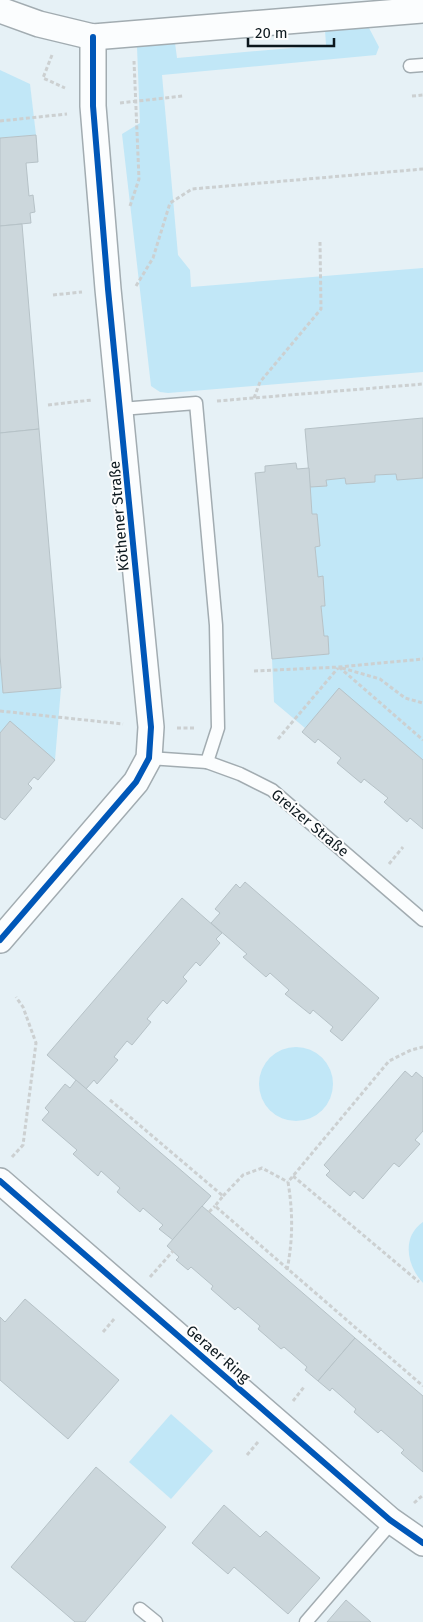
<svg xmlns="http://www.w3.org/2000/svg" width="423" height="1622" viewBox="0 0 423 1622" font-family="'Fira Sans',sans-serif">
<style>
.green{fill:#c1e7f7}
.building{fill:#ccd7dc;stroke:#b6c2c7}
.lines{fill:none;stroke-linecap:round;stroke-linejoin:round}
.lane-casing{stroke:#a2acb1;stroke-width:15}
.street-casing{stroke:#a2acb1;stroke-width:28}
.path{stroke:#ccd0d1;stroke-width:3;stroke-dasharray:4 2.5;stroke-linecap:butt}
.lane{stroke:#fbfdfe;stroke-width:12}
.street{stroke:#fbfdfe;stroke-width:25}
.cycleway-casing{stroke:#fdfdfd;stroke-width:9}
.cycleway{stroke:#0057b8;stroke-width:6}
.labels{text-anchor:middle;stroke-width:4;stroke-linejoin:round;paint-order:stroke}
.street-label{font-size:15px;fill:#0b171d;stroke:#fdfdfd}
</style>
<rect width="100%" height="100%" fill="#e6f1f6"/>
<!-- green -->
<g class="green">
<polygon points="369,28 379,47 376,55 162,75 178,255 190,270 191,287 423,268 423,372 168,393 160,392 151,386 122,134 140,123 137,47 175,43 177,58 326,45 325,30"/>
<polygon points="0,70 30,84 36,135 0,138"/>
<polygon points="396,474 397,480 423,478 423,760 339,689 305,728 274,702 272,659 329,654 328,636 324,636 321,606 325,606 323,577 318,577 315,547 320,546 317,514 312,514 310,487 327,486 326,480 345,478 346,484 375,482 375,475"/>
<polygon points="0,655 3,693 61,688 55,760 11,722 0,733"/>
<circle cx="296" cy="1084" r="37"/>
<path d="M423 1222V1283C407 1266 401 1237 423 1222Z"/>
<polygon points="171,1414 213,1451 171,1499 129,1462"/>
</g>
<!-- building -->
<g class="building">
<polygon points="36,135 38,162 26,163 29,196 33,195 35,212 30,213 31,223 0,226 0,138"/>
<polygon points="22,224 39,429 0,433 0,226"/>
<polygon points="423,418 423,478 397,480 396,474 375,475 375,482 346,484 345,478 326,480 327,486 310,487 305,429"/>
<polygon points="39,429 61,688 3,693 0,655 0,433"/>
<polygon points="296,463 297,469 309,468 312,514 317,514 320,546 315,547 318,577 323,576 325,606 321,606 324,636 328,636 329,654 272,659 255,473 265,472 265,466"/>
<polygon points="339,688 423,760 423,829 410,818 407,822 384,802 388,798 364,779 361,783 337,763 341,758 318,739 315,743 302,732"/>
<polygon points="10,721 55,760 38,780 34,777 28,784 32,788 5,820 0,817 0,733"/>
<polygon points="245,882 379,998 342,1041 330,1031 333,1027 313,1010 310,1014 285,994 289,990 270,973 266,977 243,957 247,954 211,923 220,913 215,909 236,884 240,888"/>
<polygon points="182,898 222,933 216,939 220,943 200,966 196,962 183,977 187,981 167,1004 163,1000 147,1019 151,1022 132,1045 127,1041 114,1057 118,1060 97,1084 94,1080 86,1089 47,1055"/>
<polygon points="405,1071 412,1077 416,1072 423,1078 423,1131 415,1140 420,1144 399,1167 394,1163 363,1199 354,1191 350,1196 326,1175 330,1171 324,1165"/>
<polygon points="76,1080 211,1196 173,1240 159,1229 163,1225 143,1208 140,1212 117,1192 120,1188 101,1171 98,1176 73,1154 77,1150 42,1120 49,1112 45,1108 65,1084 70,1088"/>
<polygon points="202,1206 355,1338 318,1381 305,1370 307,1367 284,1347 281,1349 258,1329 260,1326 238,1307 235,1310 211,1289 213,1286 191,1267 188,1270 176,1260 179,1257 167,1246"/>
<polygon points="25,1299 119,1380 68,1439 0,1380 0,1317 5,1322"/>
<polygon points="355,1338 423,1396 423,1472 401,1453 404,1450 381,1430 378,1433 354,1412 356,1409 332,1388 330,1391 318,1381"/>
<polygon points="96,1467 166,1527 85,1622 75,1622 11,1567"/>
<polygon points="224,1505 260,1537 266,1531 320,1578 288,1614 234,1567 228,1574 192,1543"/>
<polygon points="346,1600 371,1622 327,1622"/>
</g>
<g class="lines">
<!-- lane casing -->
<g class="lane-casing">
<g id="lane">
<polyline points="410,66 423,65"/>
<polyline points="121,409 196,403 216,625 218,728 207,762"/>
<polyline points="149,758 207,762 240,774 272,790 423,920"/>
<polyline points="140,1609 156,1622"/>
<polyline points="306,1622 392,1522"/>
</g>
</g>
<!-- street casing -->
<g class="street-casing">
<g id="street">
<polyline points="0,10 39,24 93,37 423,10"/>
<polyline points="0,940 136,782 149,758 151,727 108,289 93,106 93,37"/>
<polyline points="0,1181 390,1520 423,1543"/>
</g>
</g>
<!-- path -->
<g class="path">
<polyline points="52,55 43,78 65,88"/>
<polyline points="412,96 423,95"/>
<polyline points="120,103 183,96"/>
<polyline points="0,121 67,114"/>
<polyline points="130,206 139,179 134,61"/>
<polyline points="136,286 153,258 170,203 192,189 423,169"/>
<polyline points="53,295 82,292"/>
<polyline points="254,398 260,382 321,309 320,242"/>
<polyline points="217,401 423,384"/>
<polyline points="48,405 92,400"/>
<polyline points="339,667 423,740"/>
<polyline points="342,668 380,679 405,698 423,703"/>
<polyline points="254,671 339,667 423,659"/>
<polyline points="0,711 123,724"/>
<polyline points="177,728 195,728"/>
<polyline points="278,739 338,668"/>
<polyline points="389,864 403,847"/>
<polyline points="110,1100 223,1196 215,1206 423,1386"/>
<polyline points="12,1157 23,1145 36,1043 23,1007 16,997"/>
<polyline points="293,1176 419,1282"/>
<polyline points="223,1196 243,1175 262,1168 288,1182"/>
<polyline points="209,1212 215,1206"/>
<path d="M287 1270C293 1240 293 1212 288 1182L389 1061 411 1050 423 1047"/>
<polyline points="150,1277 173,1251"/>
<polyline points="103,1332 115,1318"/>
<polyline points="293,1401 304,1387"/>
<polyline points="247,1455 258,1442"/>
<polyline points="414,1503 423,1495"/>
</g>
<!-- lane -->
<use href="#lane" class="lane"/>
<!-- street -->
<use href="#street" class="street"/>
<!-- cycleway casing -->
<g class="cycleway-casing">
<g id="cycleway">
<polyline points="0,940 136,782 149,758 151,727 108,289 93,106 93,37"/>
<polyline points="0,1181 390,1520 423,1543"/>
</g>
</g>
<!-- cycleway -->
<use href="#cycleway" class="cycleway"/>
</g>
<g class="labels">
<!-- street labels -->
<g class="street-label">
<text transform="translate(119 516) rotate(-95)" y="5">Köthener Straße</text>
<text transform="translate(310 823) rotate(40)" y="5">Greizer Straße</text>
<text transform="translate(218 1354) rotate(41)" y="5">Geraer Ring</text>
</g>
</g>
<!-- scale -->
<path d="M248 38v8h86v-8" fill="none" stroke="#0b171d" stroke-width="2.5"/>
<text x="255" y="38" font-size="15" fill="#0b171d" stroke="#fdfdfd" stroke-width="4" paint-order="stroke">20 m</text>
</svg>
